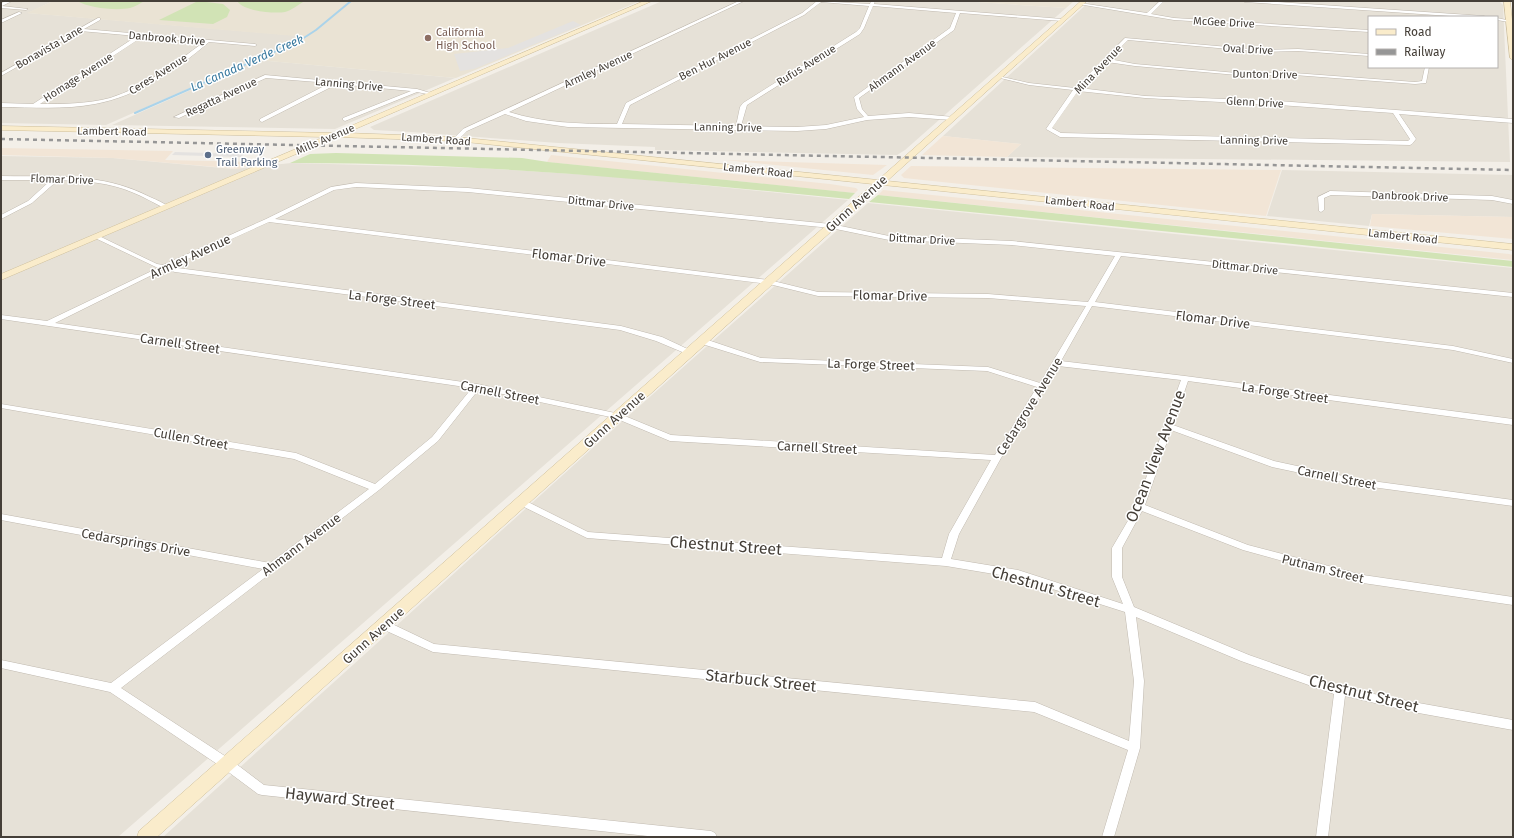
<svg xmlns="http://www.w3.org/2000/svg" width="1514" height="838" viewBox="0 0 1514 838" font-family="'Fira Sans',sans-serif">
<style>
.residential{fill:#e6e1d7;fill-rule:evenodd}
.commercial{fill:#f2e5d6}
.education{fill:#eae3d4}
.green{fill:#d1e3b5}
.parking{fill:#e4e2e0}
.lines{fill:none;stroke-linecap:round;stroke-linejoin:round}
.stream{stroke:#aad3ea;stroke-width:2}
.street-casing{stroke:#c0b9af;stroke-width:1}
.secondary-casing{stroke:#cebf9c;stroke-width:1}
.street{fill:#fff;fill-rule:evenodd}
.secondary{fill:#faeccb;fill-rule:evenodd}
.rail{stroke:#969696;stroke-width:2.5;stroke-dasharray:4 4;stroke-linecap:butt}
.education-dot{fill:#8d6e63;stroke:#fff;stroke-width:1.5}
.service-dot{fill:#5c6f8a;stroke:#fff;stroke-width:1.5}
.labels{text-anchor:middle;stroke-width:3;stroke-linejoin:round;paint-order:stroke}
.far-street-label{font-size:11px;fill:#453f38;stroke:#fff}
.far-education-label{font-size:11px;fill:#785e54;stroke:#fff;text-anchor:start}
.far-service-label{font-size:11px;fill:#4e5e75;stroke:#fff;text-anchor:start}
.far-water-label{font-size:12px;font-style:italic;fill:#397aa0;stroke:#fff}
.street-label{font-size:13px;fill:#453f38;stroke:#fff}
.near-street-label{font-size:16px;fill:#453f38;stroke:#fff}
</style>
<rect width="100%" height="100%" fill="#f3efe8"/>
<!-- residential -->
<g class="residential">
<polygon points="1,1 53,1 28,13 302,36 291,43 106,125 1,123"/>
<polygon points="662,1 962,1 1066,8 905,150 897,155 655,150 655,147 558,143 411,132 374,130 370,127"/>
<path d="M1090 1H1499L1503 5 1510 162 1007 157 1021 144 943 136ZM1369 17H1497V67H1369Z"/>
<polygon points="258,60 455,78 335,129 112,125"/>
<polygon points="1,156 113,158 234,169 291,163 480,168 620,177 848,200 118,837 1,837"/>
<polygon points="1282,170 1513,175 1513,217 1372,214 1369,226 1267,216"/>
<polygon points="868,203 1513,268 1513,837 163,837 617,426"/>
</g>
<!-- commercial -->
<g class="commercial">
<polygon points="943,136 1021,144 1007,157 922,155"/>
<polygon points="1,148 173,151 165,160 256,162 239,169 113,158 1,155"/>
<polygon points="551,155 830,184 856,188 858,190 855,193 547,162"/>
<polygon points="725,160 887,165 873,175"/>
<polygon points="911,166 1281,170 1266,216 904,178 901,175"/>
<polygon points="883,190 1509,254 1513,255 1513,260 878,195"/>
<polygon points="1372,214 1513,217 1513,239 1370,226"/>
</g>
<!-- education -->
<g class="education">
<polygon points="53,1 640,1 456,78 258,60 307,37 27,13"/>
<polygon points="962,1 1074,1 1066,8"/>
</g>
<!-- green -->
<g class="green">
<path d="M77 1H145C140 3 135 7 130 8 116 11 89 8 77 1Z"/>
<polygon points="198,1 223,4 230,10 227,17 213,24 159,20"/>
<path d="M237 1H305C299 4 291 11 285 12 274 14 243 11 237 1Z"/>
<path d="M336 153 522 158 548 162 855 193 849 199C663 181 477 162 290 163L310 154Z"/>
<polygon points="878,195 1513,261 1513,267 1283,243 869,202"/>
</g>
<!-- parking -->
<g class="parking">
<polygon points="573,21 581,25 474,69 460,71 454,54 508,48"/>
<polygon points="175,152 244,154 241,157 172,155"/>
</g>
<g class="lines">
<!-- stream -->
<polyline class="stream" points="135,113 299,41 316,30 351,1"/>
<!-- street casing -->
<g class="street-casing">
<g id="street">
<polygon points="7,1 12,1 2,6 28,9 26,10 1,8 1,3"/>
<path d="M739 1H744L509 112C544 123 580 124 617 124L626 103 802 13 817 1 870 4 871 1H875L874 4 1062 19 1064 20 1062 21 960 13 954 30 859 98 862 109 868 116 909 113 954 117V119L952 120 909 117 867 120 826 129 797 131 568 127 526 121 505 114 467 131 458 140 453 139 463 129ZM821 2 869 6 860 28 856 32 743 103 740 107 736 126 622 124 630 105 804 15ZM873 6 956 13 950 28 854 97 857 109 864 117 826 125 797 127 741 126 747 105 860 34 864 28Z"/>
<polygon points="1160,1 1164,1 1151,14 1174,18 1369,30 1369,32 1174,20 1078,4 1080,3 1147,13"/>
<polygon points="1243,1 1263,1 1484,16 1486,17 1465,17 1245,2"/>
<polygon points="19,12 22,13 1,23 1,20"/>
<path d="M98 18H100V20L84 29 255 44 257 45 255 46 209 42C176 70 138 96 95 104 64 110 32 107 1 107V103L33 104 137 36 80 31 1 76V73ZM142 37 204 42C174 64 145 87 110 98 87 104 63 104 40 104Z"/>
<polygon points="1497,18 1511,21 1509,22 1497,20"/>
<path d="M1125 38 1263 50 1298 49 1369 54V56L1298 51 1263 52 1128 40 1109 59 1135 64 1237 73H1294L1415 82 1422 81 1425 67H1429L1426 83 1415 84 1294 75H1237L1135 66 1107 62 1080 88 1145 96 1279 101 1513 119V123L1399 114 1416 139 1412 144 1410 145 1060 137 1046 129 1073 90 1029 85 996 77 998 76 1029 83 1075 88ZM1078 91 1145 98 1279 105 1393 113 1410 139 1408 141 1061 133 1052 128Z"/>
<polygon points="265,75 417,89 434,94 432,95 417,92 345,121 343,120 343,118 411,91 337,84 262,122 260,121 260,119 330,83 266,78 179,118 174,117"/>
<path d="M1 176C53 177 102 172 150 197 157 200 164 203 169 207L168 208H164C154 203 144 197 134 193 109 182 84 181 58 180L32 203 1 219V215L28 201 51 180H1Z"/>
<path d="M356 183 468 188 831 224 889 236 1012 241 1513 293V297L1121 256 1095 302 1453 346 1513 359V363L1453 350 1092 306 1061 361 1185 376 1513 419V425L1188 381 1173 425 1274 461 1357 479 1513 500V506L1357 485 1272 467 1171 430 1145 505 1248 545 1363 575 1513 597V605L1363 583 1243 550 1142 511 1122 548V577L1134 607 1249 655 1340 687 1413 702 1513 720V730L1413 712 1345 696 1328 837H1316L1334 694 1241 661 1136 617 1144 681 1140 748 1114 837H1102L1128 750 1034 712 433 652 380 628 379 625 380 622 384 621 388 622 434 644 1035 702 1129 741 1134 681 1125 612 1018 578 946 566 587 538 518 504 517 502 518 500H524L588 532 942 558 949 534 991 460 670 441 615 418 479 389 438 441 379 490 121 688 231 760 264 785 711 831 715 833 717 837H657L262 795 258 794 223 768 110 692 1 668V660L111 683 263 569 1 520V514L270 563 369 489 294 459 1 408V404L296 453 375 484 432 437 472 388 1 319V315L47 321 158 268 95 238V236H99L157 264 163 265 266 219 331 187ZM356 187 468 192 831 228 889 240 1012 245 1115 256 1088 302 988 294 818 292 769 280 275 219 334 190ZM269 222 769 284 818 296 988 298 1086 306 1040 383 988 367 761 358 705 339H702L698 341 699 343 760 362 987 371 1037 387 995 455 671 435 620 414 477 384 55 323 164 269 175 272 620 330 656 341 687 354H690L694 352 662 337 621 326 170 267ZM1058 366 1181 380 1165 424 1163 426 1164 427 1136 507 1112 548V577L1123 604 1018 570 951 559 959 534 1001 458Z"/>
<polygon points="1330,191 1492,196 1513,200 1513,204 1492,200 1331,195 1324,198 1324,210 1321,212 1319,211 1318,197"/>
</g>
</g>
<!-- secondary casing -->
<g class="secondary-casing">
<g id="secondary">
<polygon points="644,1 652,1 346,133 456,137 878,180 1081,1 1087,1 887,181 1513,244 1513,250 883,185 157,837 137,837 139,831 873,184 456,141 336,137 1,280 1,274 324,137 1,130 1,126 334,133"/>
<polygon points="1504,1 1510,1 1513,29 1513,60 1510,58"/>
</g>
</g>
<!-- street -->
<use href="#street" class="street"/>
<!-- secondary -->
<use href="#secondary" class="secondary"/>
<!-- rail -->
<polyline class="rail" points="1,139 1513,170"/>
</g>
<!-- markers -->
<circle class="education-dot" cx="428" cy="38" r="4"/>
<circle class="service-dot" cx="208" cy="155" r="4"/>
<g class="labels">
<!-- far-street labels -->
<g class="far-street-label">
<text transform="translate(1224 22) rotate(3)" y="4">McGee Drive</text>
<text transform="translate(167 38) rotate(5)" y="4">Danbrook Drive</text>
<text transform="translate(49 47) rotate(-30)" y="4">Bonavista Lane</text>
<text transform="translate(1248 49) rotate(3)" y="4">Oval Drive</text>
<text transform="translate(715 59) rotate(-27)" y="4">Ben Hur Avenue</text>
<text transform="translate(806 65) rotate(-32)" y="4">Rufus Avenue</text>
<text transform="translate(902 65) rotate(-36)" y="4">Ahmann Avenue</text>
<text transform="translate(598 69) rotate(-25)" y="4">Armley Avenue</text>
<text transform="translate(1098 69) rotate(-46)" y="4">Mina Avenue</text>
<text transform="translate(158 74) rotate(-32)" y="4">Ceres Avenue</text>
<text transform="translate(1265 74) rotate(1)" y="4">Dunton Drive</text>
<text transform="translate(78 77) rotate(-33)" y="4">Homage Avenue</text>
<text transform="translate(349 84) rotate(5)" y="4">Lanning Drive</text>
<text transform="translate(221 97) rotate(-25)" y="4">Regatta Avenue</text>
<text transform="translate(1255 102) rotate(3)" y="4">Glenn Drive</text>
<text transform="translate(728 127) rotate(1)" y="4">Lanning Drive</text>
<text transform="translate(112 131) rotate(1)" y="4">Lambert Road</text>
<text transform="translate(325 139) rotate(-23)" y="4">Mills Avenue</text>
<text transform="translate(436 139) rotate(4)" y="4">Lambert Road</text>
<text transform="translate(1254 140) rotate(1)" y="4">Lanning Drive</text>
<text transform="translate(758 170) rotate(6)" y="4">Lambert Road</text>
<text transform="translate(62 179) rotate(2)" y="4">Flomar Drive</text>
<text transform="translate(1410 196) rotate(2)" y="4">Danbrook Drive</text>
<text transform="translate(601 203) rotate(6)" y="4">Dittmar Drive</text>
<text transform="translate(1080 203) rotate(6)" y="4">Lambert Road</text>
<text transform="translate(1403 236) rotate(6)" y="4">Lambert Road</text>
<text transform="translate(922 239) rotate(3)" y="4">Dittmar Drive</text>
<text transform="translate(1245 267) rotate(6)" y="4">Dittmar Drive</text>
</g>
<!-- far-education labels -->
<g class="far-education-label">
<text x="436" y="36">California<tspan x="436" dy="13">High School</tspan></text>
</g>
<!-- far-service labels -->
<g class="far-service-label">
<text x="216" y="153">Greenway<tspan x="216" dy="13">Trail Parking</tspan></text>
</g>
<!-- far-water labels -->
<g class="far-water-label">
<text transform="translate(247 63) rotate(-24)" y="4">La Canada Verde Creek</text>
</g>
<!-- street labels -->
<g class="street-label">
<text transform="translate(856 203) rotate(-42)" y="5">Gunn Avenue</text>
<text transform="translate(190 256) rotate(-25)" y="5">Armley Avenue</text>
<text transform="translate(569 257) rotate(7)" y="5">Flomar Drive</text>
<text transform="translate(890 295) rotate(1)" y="5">Flomar Drive</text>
<text transform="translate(392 299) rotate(7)" y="5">La Forge Street</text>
<text transform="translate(1213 319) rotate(7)" y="5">Flomar Drive</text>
<text transform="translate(180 343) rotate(8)" y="5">Carnell Street</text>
<text transform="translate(871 364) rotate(2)" y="5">La Forge Street</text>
<text transform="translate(500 392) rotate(11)" y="5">Carnell Street</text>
<text transform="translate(1285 392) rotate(8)" y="5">La Forge Street</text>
<text transform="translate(1029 406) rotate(-58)" y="5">Cedargrove Avenue</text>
<text transform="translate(614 419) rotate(-42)" y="5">Gunn Avenue</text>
<text transform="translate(191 438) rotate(10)" y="5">Cullen Street</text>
<text transform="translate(817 447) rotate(3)" y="5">Carnell Street</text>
<text transform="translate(1337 477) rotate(11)" y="5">Carnell Street</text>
<text transform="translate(136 542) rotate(10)" y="5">Cedarsprings Drive</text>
<text transform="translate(301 544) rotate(-37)" y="5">Ahmann Avenue</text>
<text transform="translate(1323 568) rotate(14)" y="5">Putnam Street</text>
<text transform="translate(373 635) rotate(-42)" y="5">Gunn Avenue</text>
</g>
<!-- near-street labels -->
<g class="near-street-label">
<text transform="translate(1155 456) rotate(-69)" y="6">Ocean View Avenue</text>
<text transform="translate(726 545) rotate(4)" y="6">Chestnut Street</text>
<text transform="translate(1046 586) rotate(16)" y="6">Chestnut Street</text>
<text transform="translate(761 680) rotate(6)" y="6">Starbuck Street</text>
<text transform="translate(1364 693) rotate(14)" y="6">Chestnut Street</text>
<text transform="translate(340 798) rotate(6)" y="6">Hayward Street</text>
</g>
</g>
<!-- border -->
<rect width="1514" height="838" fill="none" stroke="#453f38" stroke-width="4"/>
<!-- legend -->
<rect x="1368" y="16" width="130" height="52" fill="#ffffff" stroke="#b5b2af"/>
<rect x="1376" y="29" width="20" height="6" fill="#faeccb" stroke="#b5b2af"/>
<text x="1404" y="36" font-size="12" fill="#453f38">Road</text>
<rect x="1376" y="49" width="20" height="6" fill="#969696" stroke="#b5b2af"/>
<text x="1404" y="56" font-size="12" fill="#453f38">Railway</text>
</svg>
